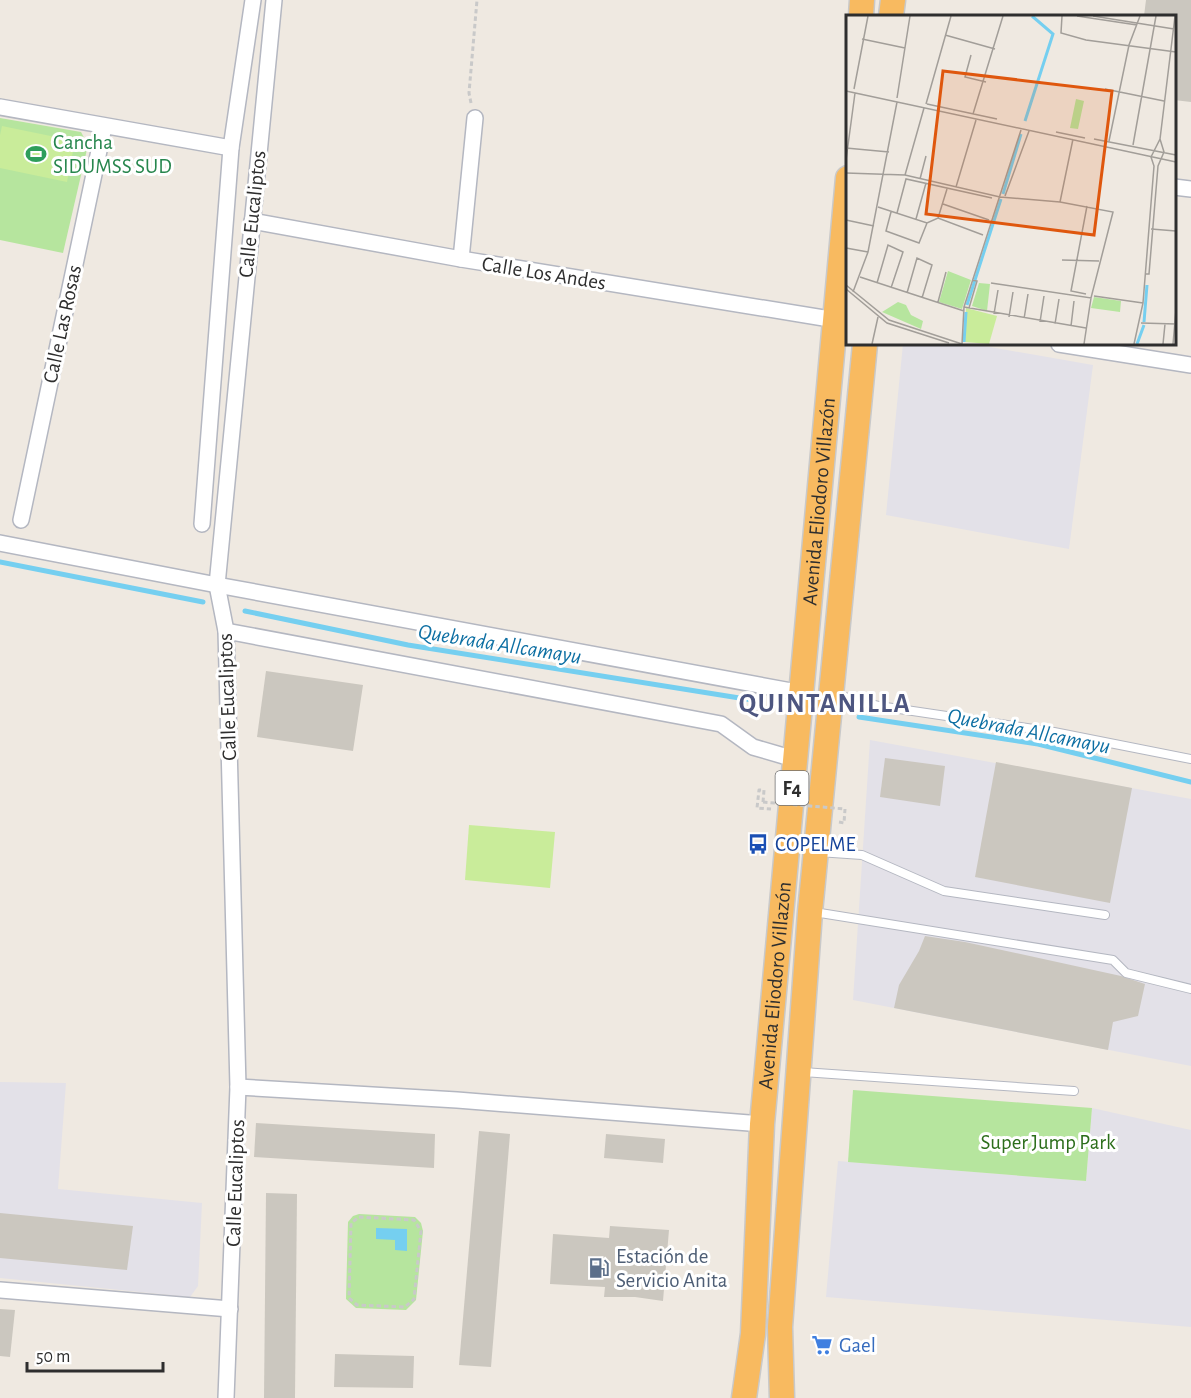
<svg xmlns="http://www.w3.org/2000/svg" width="1191" height="1398" viewBox="0 0 1191 1398" font-family="'Alegreya Sans',sans-serif">
<style>
.industrial{fill:#e3e1e8}
.green{fill:#b6e59e}
.pitch{fill:#c9ec9a}
.water{fill:#75cff0}
.lines{fill:none;stroke-linecap:round;stroke-linejoin:round}
.stream{stroke:#75cff0;stroke-width:5}
.building{fill:#cbc7bf}
.service-casing{stroke:#b4b7c1;stroke-width:10}
.minor-casing{stroke:#b4b7c1;stroke-width:18}
.trunk-casing{stroke:#c9c9c9;stroke-width:27}
.path{stroke:#c9c9c9;stroke-width:3;stroke-dasharray:4.5 3;stroke-linecap:butt}
.service{stroke:#fff;stroke-width:8}
.minor{stroke:#fff;stroke-width:15}
.trunk{stroke:#f8ba60;stroke-width:24}
.path-bridge{stroke:#c9c9c9;stroke-width:3;stroke-dasharray:4.5 3;stroke-linecap:butt}
.labels{text-anchor:middle;stroke-width:6;stroke-linejoin:round;paint-order:stroke}
.shield{fill:#fff;stroke:#6d6d6d;stroke-width:1.5}
.shield-label{font-size:20px;font-weight:bold;fill:#2e2e2e}
.leisure-label{font-size:21px;fill:#27864d;stroke:#fff;text-anchor:start}
.street-label{font-size:21px;fill:#2e2e2e;stroke:#fff}
.transit-label{font-size:21px;fill:#164399;stroke:#fff;text-anchor:start}
.park-label{font-size:21px;fill:#2c6e1b;stroke:#fff}
.service-label{font-size:21px;fill:#4e5e75;stroke:#fff;text-anchor:start}
.shop-label{font-size:21px;fill:#366cbe;stroke:#fff;text-anchor:start}
.water-label{font-size:22px;font-style:italic;fill:#0d6fa3;stroke:#fff}
.district-label{font-size:27px;font-weight:bold;letter-spacing:1.5px;fill:#4d5680;stroke:#fff}
.inset-river{fill:none;stroke:#75cff0;stroke-width:3}
.inset-road{fill:none;stroke:#a29e99;stroke-width:1.5}
.view{fill:#df570e;fill-opacity:0.15;stroke:#df570e;stroke-width:3}
.inset-edge{fill:none;stroke:#2e2e2e;stroke-width:3}
</style>
<rect width="100%" height="100%" fill="#efe9e1"/>
<!-- industrial -->
<g class="industrial">
<polygon points="903,344 973,344 1093,365 1069,549 886,515"/>
<polygon points="870,740 1191,799 1191,1066 853,1000"/>
<polygon points="0,1082 66,1083 58,1189 202,1203 198,1286 190,1297 0,1278"/>
<polygon points="1092,1108 1191,1130 1191,1327 826,1297 838,1161 1086,1181"/>
</g>
<!-- green -->
<g class="green">
<polygon points="0,118 81,132 88,145 63,253 0,240"/>
<polygon points="853,1090 1092,1108 1086,1181 848,1162"/>
<polygon points="359,1214 415,1217 421,1223 423,1231 416,1300 406,1310 356,1308 346,1299 348,1222 353,1216"/>
</g>
<!-- pitch -->
<g class="pitch">
<polygon points="2,126 75,141 67,182 0,168 0,135"/>
<polygon points="469,825 555,832 550,888 465,880"/>
</g>
<!-- water -->
<polygon class="water" points="376,1228 407,1229 407,1251 395,1250 395,1240 376,1239"/>
<g class="lines">
<!-- stream -->
<g class="stream">
<polyline points="0,562 203,602"/>
<polyline points="245,611 408,645 752,700"/>
<polyline points="859,717 1038,744 1191,782"/>
</g>
</g>
<!-- building -->
<g class="building">
<polygon points="1146,0 1191,0 1191,102 1174,100 1174,16 1144,16"/>
<polygon points="266,671 363,685 353,751 257,737"/>
<polygon points="885,758 945,766 940,806 880,797"/>
<polygon points="996,762 1132,788 1110,903 975,877"/>
<polygon points="925,936 965,942 1121,976 1145,984 1138,1016 1113,1022 1108,1050 894,1008 899,985 919,951"/>
<polygon points="256,1123 435,1134 434,1168 254,1157"/>
<polygon points="479,1131 510,1134 491,1367 459,1365"/>
<polygon points="606,1134 665,1139 663,1163 604,1158"/>
<polygon points="266,1193 297,1194 295,1398 264,1398"/>
<polygon points="0,1213 133,1226 127,1270 0,1258"/>
<polygon points="610,1226 669,1230 663,1301 635,1297 604,1297 605,1287 550,1284 553,1234 609,1238"/>
<polygon points="0,1309 15,1310 10,1357 0,1356"/>
<polygon points="335,1354 414,1356 413,1388 334,1387"/>
</g>
<g class="lines">
<!-- service casing -->
<g class="service-casing">
<g id="service">
<polyline points="834,694 879,706 1054,732 1191,759"/>
<polyline points="818,852 862,855 944,891 1105,915"/>
<polyline points="814,912 1113,960 1126,973 1191,989"/>
<polyline points="803,1072 1074,1091"/>
</g>
</g>
<!-- minor casing -->
<g class="minor-casing">
<g id="minor">
<polyline points="0,107 231,148"/>
<polyline points="1174,187 1191,189"/>
<polyline points="252,221 461,259 836,320"/>
<polyline points="461,259 475,118"/>
<polyline points="1059,344 1191,365"/>
<polyline points="21,520 104,127"/>
<polyline points="202,524 231,148 253,0"/>
<polyline points="0,543 217,585 802,693"/>
<polyline points="226,631 721,724 753,747 794,759"/>
<polyline points="238,1087 457,1100 762,1124"/>
<polyline points="0,1290 230,1309"/>
<polyline points="226,1398 238,1087 226,631 217,585 274,0"/>
</g>
</g>
<!-- trunk casing -->
<g class="trunk-casing">
<g id="trunk">
<polyline points="861,16 862,0"/>
<polyline points="891,16 893,0"/>
<path id="s1" d="M744 1398 753 1334 762 1124 848 178"/>
<polyline points="782,1398 780,1327 810,912 865,344"/>
</g>
</g>
<!-- path -->
<g class="path">
<polyline points="471,103 469,93 477,0"/>
<polyline points="763,802 764,790 759,790 757,808 771,809"/>
<polyline points="839,822 844,823 845,809"/>
<polygon points="359,1217 414,1220 421,1231 414,1299 405,1307 357,1305 349,1298 351,1223"/>
</g>
<!-- service -->
<use href="#service" class="service"/>
<!-- minor -->
<use href="#minor" class="minor"/>
<!-- trunk -->
<use href="#trunk" class="trunk"/>
<!-- path-bridge -->
<polyline class="path-bridge" points="763,802 845,809"/>
</g>
<!-- icons -->
<defs>
<g id="stadium-bare" transform="scale(1.62)"><path d="M0-5a6.5 5 0 1 0 0 10a6.5 5 0 1 0 0-10ZM-3.5-1.8h7v3.6h-7Z" fill="#2e9e5b" stroke="#fff" stroke-width="2.5" paint-order="stroke"/></g>
<g id="bus-bare" transform="scale(1.62)"><path d="M-5-6H5V4H4V6H2V4H-2V6H-4V4H-5ZM-3.5-4V0h7V-4ZM-3.5 1.2v1.5H-2V1.2ZM2 1.2v1.5H3.5V1.2Z" fill="#1a4fb4" stroke="#fff" stroke-width="2.5" paint-order="stroke"/></g>
<g id="fuel-bare" transform="scale(1.62)"><path d="M-5.5-6h7V0h2V4h1.3V-2.5L3-4.5l.8-.8L6-3V5H2.5V1h-1V6h-7ZM-4.2-4.7v3.2H.2V-4.7Z" fill="#5c6f8a" stroke="#fff" stroke-width="2.5" paint-order="stroke"/></g>
<g id="supermarket-bare" transform="scale(1.62)"><path d="M-6-5.5h2.5l.6 2H6L4.5 2H-2.5L-4.4-4H-6ZM-1.5 3.2a1.3 1.3 0 1 0 .1 0ZM3 3.2a1.3 1.3 0 1 0 .1 0Z" fill="#3f7fe0" stroke="#fff" stroke-width="2.5" paint-order="stroke"/></g>
</defs>
<g fill-rule="evenodd">
<use href="#stadium-bare" x="36" y="154"/>
<use href="#bus-bare" x="758" y="844"/>
<use href="#fuel-bare" x="599" y="1268"/>
<use href="#supermarket-bare" x="822" y="1345"/>
</g>
<g class="labels">
<!-- shield labels -->
<rect class="shield" x="775.5" y="771" width="33" height="34" rx="4.5"/>
<g class="shield-label">
<text x="792" y="795">F4</text>
</g>
<!-- leisure labels -->
<g class="leisure-label">
<text x="53" y="149">Cancha<tspan x="53" dy="24">SIDUMSS SUD</tspan></text>
</g>
<!-- street labels -->
<g class="street-label">
<text transform="translate(252 214) rotate(-84)" y="7">Calle Eucaliptos</text>
<text transform="translate(544 273) rotate(9)" y="7">Calle Los Andes</text>
<text transform="translate(62 324) rotate(-78)" y="7">Calle Las Rosas</text>
<text dy="7" stroke="none"><textPath href="#s1" startOffset="900">Avenida Eliodoro Villazón</textPath></text>
<text transform="translate(227 697) rotate(-92)" y="7">Calle Eucaliptos</text>
<text dy="7" stroke="none"><textPath href="#s1" startOffset="414">Avenida Eliodoro Villazón</textPath></text>
<text transform="translate(235 1183) rotate(-88)" y="7">Calle Eucaliptos</text>
</g>
<!-- transit labels -->
<g class="transit-label">
<text x="775" y="851">COPELME</text>
</g>
<!-- park labels -->
<g class="park-label">
<text x="1048" y="1149">Super Jump Park</text>
</g>
<!-- service labels -->
<g class="service-label">
<text x="616" y="1263">Estación de<tspan x="616" dy="24">Servicio Anita</tspan></text>
</g>
<!-- shop labels -->
<g class="shop-label">
<text x="839" y="1352">Gael</text>
</g>
<!-- water labels -->
<g class="water-label">
<text transform="translate(500 643) rotate(9)" y="8">Quebrada Allcamayu</text>
<text transform="translate(1029 730) rotate(11)" y="8">Quebrada Allcamayu</text>
</g>
<!-- district labels -->
<g class="district-label">
<text x="825" y="712">QUINTANILLA</text>
</g>
</g>
<!-- overview -->
<g transform="translate(846 15)">
<rect width="330" height="330" fill="#efe9e1"/>
<path d="M230 84 238 86 232 114 224 113ZM102 256 125 265 116 294 93 287ZM133 268 144 269 141 296 126 291ZM248 282 275 286 274 297 245 293ZM52 287 60 290 65 300 77 306 75 314 36 297Z" fill="#b6e59e"/>
<path d="M120 293 151 301 143 329 119 327Z" fill="#c9ec9a"/>
<path class="inset-river" d="M179 106 207 19 186 1M157 179 175 119M121 290 155 184M298 307 301 270M118 327 120 297M291 329 298 310"/>
<path class="inset-road" d="M216 1 215 18 240 25 330 37M231 1 291 10M247 1 328 14M99 20 149 34M16 24 59 33M125 40 119 62 140 67M8 74 22 1M259 74 318 86M0 76 330 147M51 83 64 1M80 89 105 1M81 89 151 104M127 99 157 1M210 117 239 123M248 124 330 140M263 126 283 30 294 1M287 130 310 1M0 133 43 137M0 145 9 78M0 158 59 160 154 182 214 187 267 197 245 283 145 268M59 160 78 93M74 164 80 141M110 172 130 105M159 181 183 116M214 187 227 124M97 189 143 205M32 192 81 208 92 203 137 220M45 197 40 216 73 228 81 208M51 198 60 164 146 183M92 203 101 174M70 204 80 168M0 205 28 211M305 214 330 216M0 233 22 237M216 245 253 246M300 259H303L312 151 318 137 314 124M14 262 118 296M31 268 42 230 57 237 45 273M0 270 43 305 116 329M0 274 41 308 103 328M7 277 22 237 51 87M61 278 71 243 86 250 76 283M240 279 225 276 241 191M248 281 297 288M92 287 100 257M118 292 240 313M123 293 131 266 126 265M148 299 152 275M163 302 167 277M178 304 182 279M194 307 198 281M295 308 330 309M209 309 213 284M225 311 228 286M26 329 32 302M116 329 118 292 175 115M238 329 245 283M288 329 297 288 308 151 305 142 314 124 329 1M317 329 319 309M327 329 330 295"/>
<path class="view" d="M97 56 266 76 248 220 80 199Z"/>
<rect width="330" height="330" class="inset-edge"/>
</g>
<!-- scale -->
<path d="M27 1362v9h136v-9" fill="none" stroke="#2e2e2e" stroke-width="3"/>
<text x="36" y="1362" font-size="18" fill="#2e2e2e" stroke="#ffffff" stroke-width="4.5" paint-order="stroke">50 m</text>
</svg>
